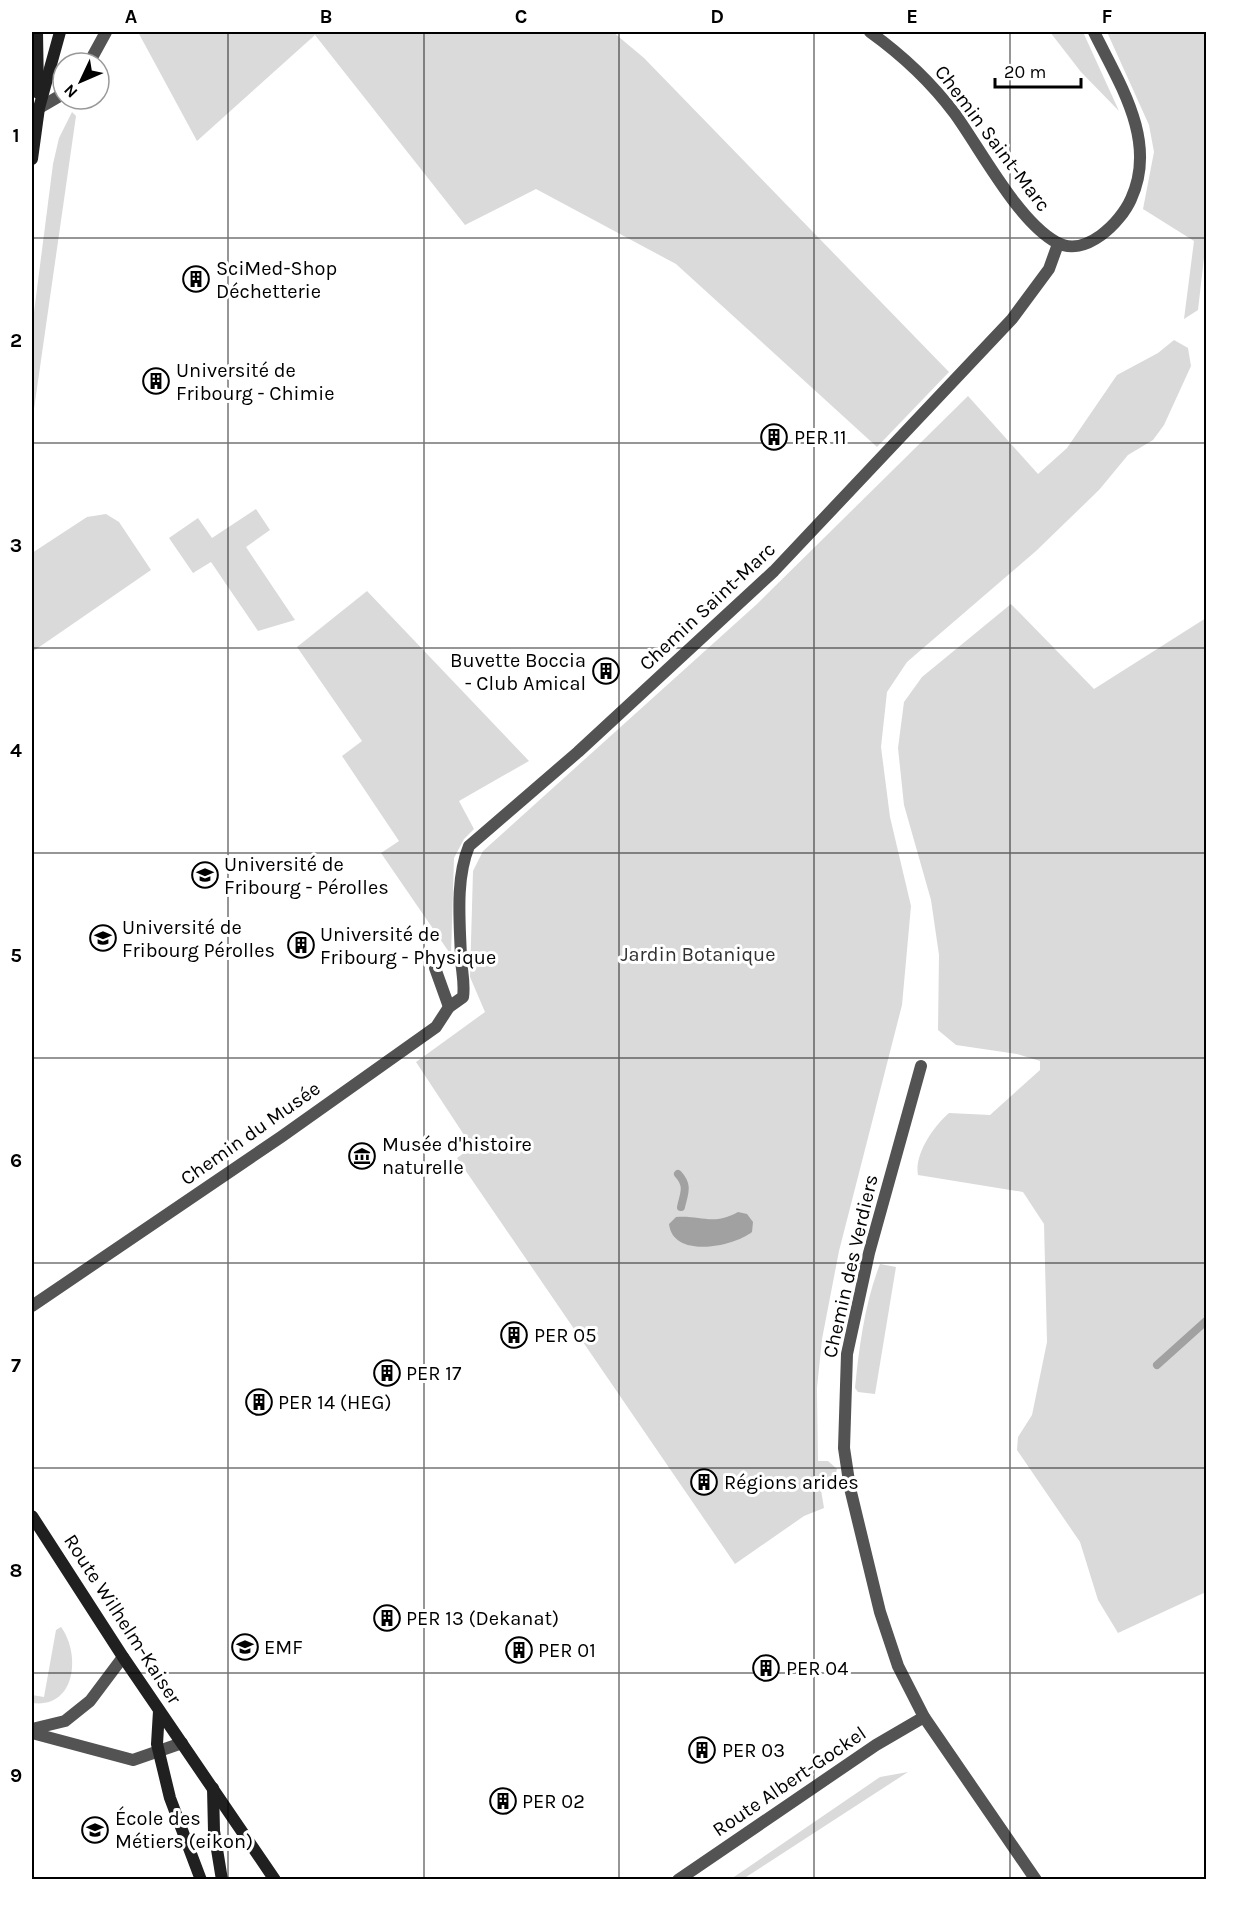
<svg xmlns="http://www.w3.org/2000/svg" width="1238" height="1911" viewBox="0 0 1238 1911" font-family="Karla,sans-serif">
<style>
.green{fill:#dadada}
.water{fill:#a1a1a1}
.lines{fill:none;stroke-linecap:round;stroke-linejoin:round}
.stream{stroke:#a1a1a1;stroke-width:8}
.street{stroke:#535353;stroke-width:12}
.secondary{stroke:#202020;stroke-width:12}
.grid{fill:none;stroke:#000;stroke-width:1.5;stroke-opacity:0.55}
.labels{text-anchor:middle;stroke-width:6;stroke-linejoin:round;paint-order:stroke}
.street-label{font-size:20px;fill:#000;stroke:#fff}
.poi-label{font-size:20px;fill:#000;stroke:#fff;text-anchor:start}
.park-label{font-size:20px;fill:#313131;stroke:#fff}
.neatline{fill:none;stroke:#000;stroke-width:2}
.grid-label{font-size:20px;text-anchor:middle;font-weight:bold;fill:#000}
</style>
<rect width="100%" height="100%" fill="#fff"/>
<!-- green -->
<g class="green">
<polygon points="138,32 613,32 644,58 949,372 877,447 676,264 536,189 465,225 315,35 197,141"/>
<polygon points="1050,32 1083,32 1119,111 1081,72"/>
<polygon points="1107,32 1206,32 1206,240 1198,310 1184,319 1194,241 1143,209 1154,152 1149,125"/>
<polygon points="72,112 76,116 32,423 32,328 53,164 59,138"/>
<polygon points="1174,340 1188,348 1191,366 1164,425 1153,440 1128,455 1099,490 1036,551 907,662 887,692 881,747 890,817 911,906 902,1005 839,1251 822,1339 817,1388 818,1461 828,1461 837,1469 836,1473 820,1484 824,1508 804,1516 735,1564 457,1158 472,1147 416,1062 485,1012 470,977 473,871 483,851 757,604 968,396 1038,474 1067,448 1117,375 1158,353"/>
<polygon points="256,509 270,530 246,547 295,620 258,631 211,562 193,573 169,538 198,518 212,538"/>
<polygon points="106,514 119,522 151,570 32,652 32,553 87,517"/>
<polygon points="367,591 529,761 459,801 474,829 464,839 454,858 451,955 381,853 399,841 342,756 362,741 297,647"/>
<path d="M1011 604 1094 689 1206 618V1592L1118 1633 1098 1600 1080 1542 1017 1450 1018 1437 1032 1415 1047 1342 1044 1224 1023 1192 918 1175C914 1154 934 1126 949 1113L990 1115 1040 1070V1061L1017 1054 956 1045 938 1030 939 955 931 900 904 805 898 748 904 702 922 677Z"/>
<path d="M880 1264 896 1267 875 1394 858 1392 855 1388C859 1347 865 1302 880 1264Z"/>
<path d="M61 1627C81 1654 76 1709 32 1703V1695L44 1697 56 1630Z"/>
<polygon points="908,1772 743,1879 731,1879 880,1777"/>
</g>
<!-- water -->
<path class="water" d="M738 1212 747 1214 753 1222 752 1232C733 1247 673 1259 669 1224L676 1217C701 1215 713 1226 738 1212Z"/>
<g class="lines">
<!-- stream -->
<g class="stream">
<path d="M678 1174C689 1186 684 1193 681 1207"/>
<polyline points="1157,1365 1206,1321"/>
</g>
<!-- street -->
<g class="street">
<path d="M870 32C902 55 931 82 955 114 981 150 1018 221 1056 242 1085 259 1121 222 1131 199 1158 141 1119 83 1094 32"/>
<polyline points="89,63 106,32"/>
<polyline points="39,108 63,94"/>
<polyline points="435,968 449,1007"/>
<polyline points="921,1066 869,1253 847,1354 844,1448 850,1488 880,1612 898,1666 924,1717 1036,1880"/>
<path d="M32 1306 281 1137 436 1027 449 1007 463 997C465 984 462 973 461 959 460 923 455 880 469 846L578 752 774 571 1012 319 1049 269 1058 244"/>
<polyline points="32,1729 65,1721 90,1701 123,1657"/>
<polyline points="32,1733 133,1760 182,1743"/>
<polyline points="678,1880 876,1745 924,1717"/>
</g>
<!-- secondary -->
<g class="secondary">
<polyline points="37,32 38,93"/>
<polyline points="32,159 39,108 60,32"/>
<polyline points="32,1516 123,1657 275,1880"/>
<polyline points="159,1711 157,1744 170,1798 201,1880"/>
<polyline points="213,1788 214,1831 222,1880"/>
</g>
</g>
<!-- grid -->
<path class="grid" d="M228 32V1880M424 32V1880M619 32V1880M814 32V1880M1010 32V1880M32 238H1206M32 443H1206M32 648H1206M32 853H1206M32 1058H1206M32 1263H1206M32 1468H1206M32 1673H1206"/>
<!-- icons -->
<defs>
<g id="building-ring" transform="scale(1.35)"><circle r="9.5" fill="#fff" stroke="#000" stroke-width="1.5"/><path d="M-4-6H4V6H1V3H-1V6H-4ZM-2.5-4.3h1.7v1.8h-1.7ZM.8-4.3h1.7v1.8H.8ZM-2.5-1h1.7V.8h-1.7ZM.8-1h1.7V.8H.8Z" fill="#000"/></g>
<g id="university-ring" transform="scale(1.35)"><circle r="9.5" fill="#fff" stroke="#000" stroke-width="1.5"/><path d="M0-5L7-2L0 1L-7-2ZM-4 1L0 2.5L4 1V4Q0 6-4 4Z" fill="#000"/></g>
<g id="museum-ring" transform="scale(1.35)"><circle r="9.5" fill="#fff" stroke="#000" stroke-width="1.5"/><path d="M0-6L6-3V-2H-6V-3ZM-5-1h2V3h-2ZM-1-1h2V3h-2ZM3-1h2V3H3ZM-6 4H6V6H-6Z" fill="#000"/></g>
</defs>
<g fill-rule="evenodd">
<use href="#building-ring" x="196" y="279"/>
<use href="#building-ring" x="156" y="381"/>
<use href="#building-ring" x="774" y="437"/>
<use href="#building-ring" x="606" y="671"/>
<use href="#university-ring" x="205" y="875"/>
<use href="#university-ring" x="103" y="938"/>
<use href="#building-ring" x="301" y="945"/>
<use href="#museum-ring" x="362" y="1156"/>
<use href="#building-ring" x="514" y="1335"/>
<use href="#building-ring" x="387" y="1373"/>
<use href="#building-ring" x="259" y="1402"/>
<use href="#building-ring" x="704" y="1482"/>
<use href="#building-ring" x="387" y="1618"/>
<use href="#university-ring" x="245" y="1647"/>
<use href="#building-ring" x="519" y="1650"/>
<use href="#building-ring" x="766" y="1668"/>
<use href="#building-ring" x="702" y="1750"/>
<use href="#building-ring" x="503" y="1801"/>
<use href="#university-ring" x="95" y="1830"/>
</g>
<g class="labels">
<!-- street labels -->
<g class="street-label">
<text transform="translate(993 138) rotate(53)" y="7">Chemin Saint-Marc</text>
<text transform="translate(707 606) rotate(-43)" y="7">Chemin Saint-Marc</text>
<text transform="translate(250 1133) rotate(-35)" y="7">Chemin du Musée</text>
<text transform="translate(850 1266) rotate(-77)" y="7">Chemin des Verdiers</text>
<text transform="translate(123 1619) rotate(57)" y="7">Route Wilhelm-Kaiser</text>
<text transform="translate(789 1781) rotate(-34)" y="7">Route Albert-Gockel</text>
</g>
<!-- poi labels -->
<g class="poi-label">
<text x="216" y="275">SciMed-Shop<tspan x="216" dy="23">Déchetterie</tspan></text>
<text x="176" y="377">Université de<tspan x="176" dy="23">Fribourg - Chimie</tspan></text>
<text x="794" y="444">PER 11</text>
<text x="586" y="667" text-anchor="end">Buvette Boccia<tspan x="586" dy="23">- Club Amical</tspan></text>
<text x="224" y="871">Université de<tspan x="224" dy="23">Fribourg - Pérolles</tspan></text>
<text x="122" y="934">Université de<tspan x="122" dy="23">Fribourg Pérolles</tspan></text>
<text x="320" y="941">Université de<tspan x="320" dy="23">Fribourg - Physique</tspan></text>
<text x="382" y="1151">Musée d'histoire<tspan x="382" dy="23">naturelle</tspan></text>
<text x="534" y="1342">PER 05</text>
<text x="406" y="1380">PER 17</text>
<text x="278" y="1409">PER 14 (HEG)</text>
<text x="724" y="1489">Régions arides</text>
<text x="406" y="1625">PER 13 (Dekanat)</text>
<text x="264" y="1654">EMF</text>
<text x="538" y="1657">PER 01</text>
<text x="786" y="1675">PER 04</text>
<text x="722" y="1757">PER 03</text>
<text x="522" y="1808">PER 02</text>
<text x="115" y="1825">École des<tspan x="115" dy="23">Métiers (eikon)</tspan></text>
</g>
<!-- park labels -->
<g class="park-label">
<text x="698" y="961">Jardin Botanique</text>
</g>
</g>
<!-- border -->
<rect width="1238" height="1911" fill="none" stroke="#ffffff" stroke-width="66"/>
<!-- north arrow -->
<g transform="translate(81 81) rotate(226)"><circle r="28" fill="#ffffff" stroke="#999999" stroke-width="1.5"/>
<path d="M0-4.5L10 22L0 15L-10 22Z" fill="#000000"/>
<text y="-9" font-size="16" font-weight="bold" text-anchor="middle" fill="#000000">N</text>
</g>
<!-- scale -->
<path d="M995 78v9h86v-9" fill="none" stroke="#000000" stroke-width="3"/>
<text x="1004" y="78" font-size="18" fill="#000000" stroke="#ffffff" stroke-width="4.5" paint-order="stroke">20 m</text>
<rect x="33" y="33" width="1172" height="1845" class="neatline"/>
<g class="grid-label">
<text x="131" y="23">A</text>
<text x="326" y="23">B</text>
<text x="521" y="23">C</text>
<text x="717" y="23">D</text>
<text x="912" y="23">E</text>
<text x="1107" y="23">F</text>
<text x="16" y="142">1</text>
<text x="16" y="347">2</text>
<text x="16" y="552">3</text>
<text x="16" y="757">4</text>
<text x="16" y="962">5</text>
<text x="16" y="1167">6</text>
<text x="16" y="1372">7</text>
<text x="16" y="1577">8</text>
<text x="16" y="1782">9</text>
</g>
</svg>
